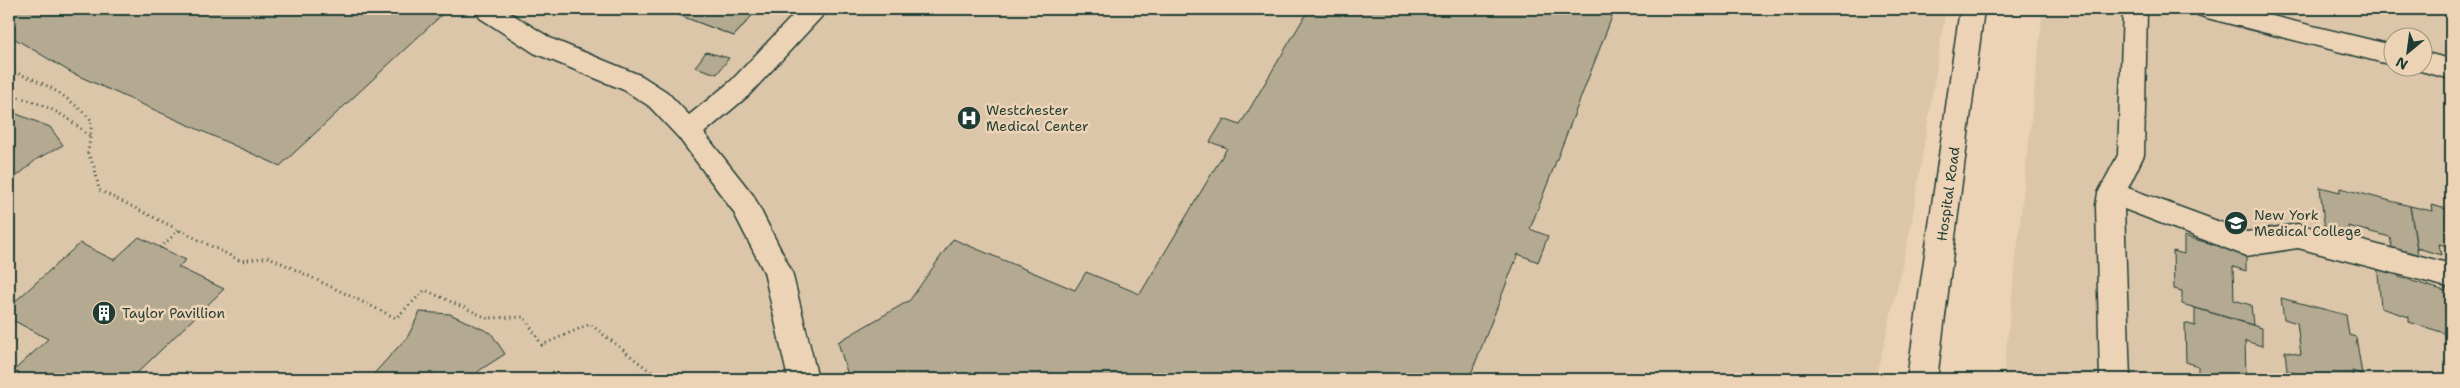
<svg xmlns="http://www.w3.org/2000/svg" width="2460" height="388" viewBox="0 0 2460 388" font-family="'Shantell Sans',sans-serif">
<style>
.built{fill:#dcc6aa;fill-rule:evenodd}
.building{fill:#b4a991;stroke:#1f3d34}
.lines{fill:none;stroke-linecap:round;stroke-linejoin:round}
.minor-casing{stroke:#1f3d34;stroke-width:3}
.path{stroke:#1f3d34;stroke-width:3;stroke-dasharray:1 4;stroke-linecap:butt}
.minor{fill:#edd3b5;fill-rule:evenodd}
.labels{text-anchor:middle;stroke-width:5;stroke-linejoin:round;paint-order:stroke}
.poi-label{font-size:14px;fill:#1f3d34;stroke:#edd3b5;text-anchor:start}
.street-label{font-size:14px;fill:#1f3d34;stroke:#edd3b5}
</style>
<rect width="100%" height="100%" fill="#edd3b5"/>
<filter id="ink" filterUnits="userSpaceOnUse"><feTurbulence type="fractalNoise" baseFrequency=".02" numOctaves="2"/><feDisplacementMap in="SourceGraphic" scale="10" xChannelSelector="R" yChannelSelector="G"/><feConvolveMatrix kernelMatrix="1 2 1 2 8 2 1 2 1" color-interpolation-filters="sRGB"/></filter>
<g filter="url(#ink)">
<!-- built -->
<g class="built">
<polygon points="9,9 1946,9 1911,227 1876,379 9,379"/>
<path d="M2043 9H2451V379H2003ZM2392 38H2422V68H2392Z"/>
</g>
<!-- building -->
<g class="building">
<polygon points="9,9 448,9 280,166 72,73 12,37 9,33"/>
<polygon points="663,9 758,9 734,36"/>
<polygon points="663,9 758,9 734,36"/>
<polygon points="1309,9 1615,9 1530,229 1548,236 1538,262 1518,254 1469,379 849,379 838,342 910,300 953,239 1075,290 1086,272 1140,294 1227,148 1210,142 1224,119 1240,125"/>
<polygon points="706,52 729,58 717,74 695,67"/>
<polygon points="9,111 50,127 63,145 37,159 9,183"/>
<polygon points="2320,187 2340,192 2340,188 2410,206 2418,255 2392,248 2390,237 2348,226 2349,237 2325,231"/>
<polygon points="2431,205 2451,210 2451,247 2439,244 2441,255 2417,248 2410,206 2432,211"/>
<polygon points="2184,236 2246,254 2246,271 2233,267 2234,300 2251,305 2253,325 2182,304 2182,291 2174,289 2173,251 2184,254"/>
<polygon points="139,237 186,260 178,267 224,289 131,379 9,379 9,375 48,339 9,318 9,307 80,243 114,260"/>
<polygon points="2377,262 2398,268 2399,277 2445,291 2444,281 2451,283 2451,335 2409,322 2409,317 2381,308"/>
<polygon points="2281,298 2346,315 2349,335 2356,337 2362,374 2352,371 2353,379 2318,379 2287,371 2285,351 2301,355 2297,323 2284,319"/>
<polygon points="2195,308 2262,328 2262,346 2245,341 2246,376 2256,379 2198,379 2198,366 2186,362 2185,323 2195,326"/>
<polygon points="420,312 450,314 491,333 505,354 480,370 472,379 369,379 408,336"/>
<polygon points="2296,374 2318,379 2297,379"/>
</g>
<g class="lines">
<!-- minor casing -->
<g class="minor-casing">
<g id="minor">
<polygon points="478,9 504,9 552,39 642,76 667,92 689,115 731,81 799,9 826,9 823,15 749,95 704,133 753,195 792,272 818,379 788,379 764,272 733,211 679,138 649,106 624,90 534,53 480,18 477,11"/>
<polygon points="1960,9 1984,9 1937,379 1907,379"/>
<polygon points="2123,9 2147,9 2144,155 2128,188 2247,232 2298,224 2451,264 2451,288 2298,248 2246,256 2124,209 2130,379 2100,379 2096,205 2098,193 2118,155"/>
<polygon points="2195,9 2243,9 2392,45 2392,65 2207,18 2198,15"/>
<polygon points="2422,52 2451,59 2451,79 2413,69 2422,68"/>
</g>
</g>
<!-- path -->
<g class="path">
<path d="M9 71C43 80 68 96 92 121L88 153 95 169 99 190 241 261 269 257 396 318 425 290 487 318 524 317 542 345 590 324 660 379"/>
<path d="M9 95C39 101 68 115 90 137"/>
<polyline points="160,248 179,230"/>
</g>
<!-- minor -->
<use href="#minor" class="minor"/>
</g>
</g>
<!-- icons -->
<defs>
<g id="hospital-disc" transform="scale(1.25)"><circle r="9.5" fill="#1f3d34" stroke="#edd3b5"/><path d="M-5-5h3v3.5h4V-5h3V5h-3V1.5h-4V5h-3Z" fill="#fff"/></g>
<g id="university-disc" transform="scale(1.25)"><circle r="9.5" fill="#1f3d34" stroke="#edd3b5"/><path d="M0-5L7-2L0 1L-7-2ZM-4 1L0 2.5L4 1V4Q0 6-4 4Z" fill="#fff"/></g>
<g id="building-disc" transform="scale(1.25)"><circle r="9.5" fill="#1f3d34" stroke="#edd3b5"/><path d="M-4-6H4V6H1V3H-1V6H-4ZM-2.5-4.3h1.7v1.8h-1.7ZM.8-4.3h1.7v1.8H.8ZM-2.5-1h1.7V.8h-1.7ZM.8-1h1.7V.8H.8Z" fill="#fff"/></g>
</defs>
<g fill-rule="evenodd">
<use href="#hospital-disc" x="969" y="118"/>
<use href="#university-disc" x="2236" y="223"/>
<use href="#building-disc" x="104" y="313"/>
</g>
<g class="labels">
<!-- poi labels -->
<g class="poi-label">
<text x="986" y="115">Westchester<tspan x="986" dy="16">Medical Center</tspan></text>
<text x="2254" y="220">New York<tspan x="2254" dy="16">Medical College</tspan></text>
<text x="122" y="318">Taylor Pavillion</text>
</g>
<!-- street labels -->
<g class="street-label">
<text transform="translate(1948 194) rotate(-82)" y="5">Hospital Road</text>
</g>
</g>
<!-- margin -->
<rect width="2460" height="388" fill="none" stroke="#edd3b5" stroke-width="30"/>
<rect x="15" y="15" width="2430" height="358" fill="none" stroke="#1f3d34" stroke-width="2" filter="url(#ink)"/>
<!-- north arrow -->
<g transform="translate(2408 52) rotate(209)"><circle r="24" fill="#edd3b5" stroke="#9b9781"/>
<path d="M0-4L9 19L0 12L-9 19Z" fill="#1f3d34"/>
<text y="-8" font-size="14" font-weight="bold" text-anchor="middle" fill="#1f3d34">N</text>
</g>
</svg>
